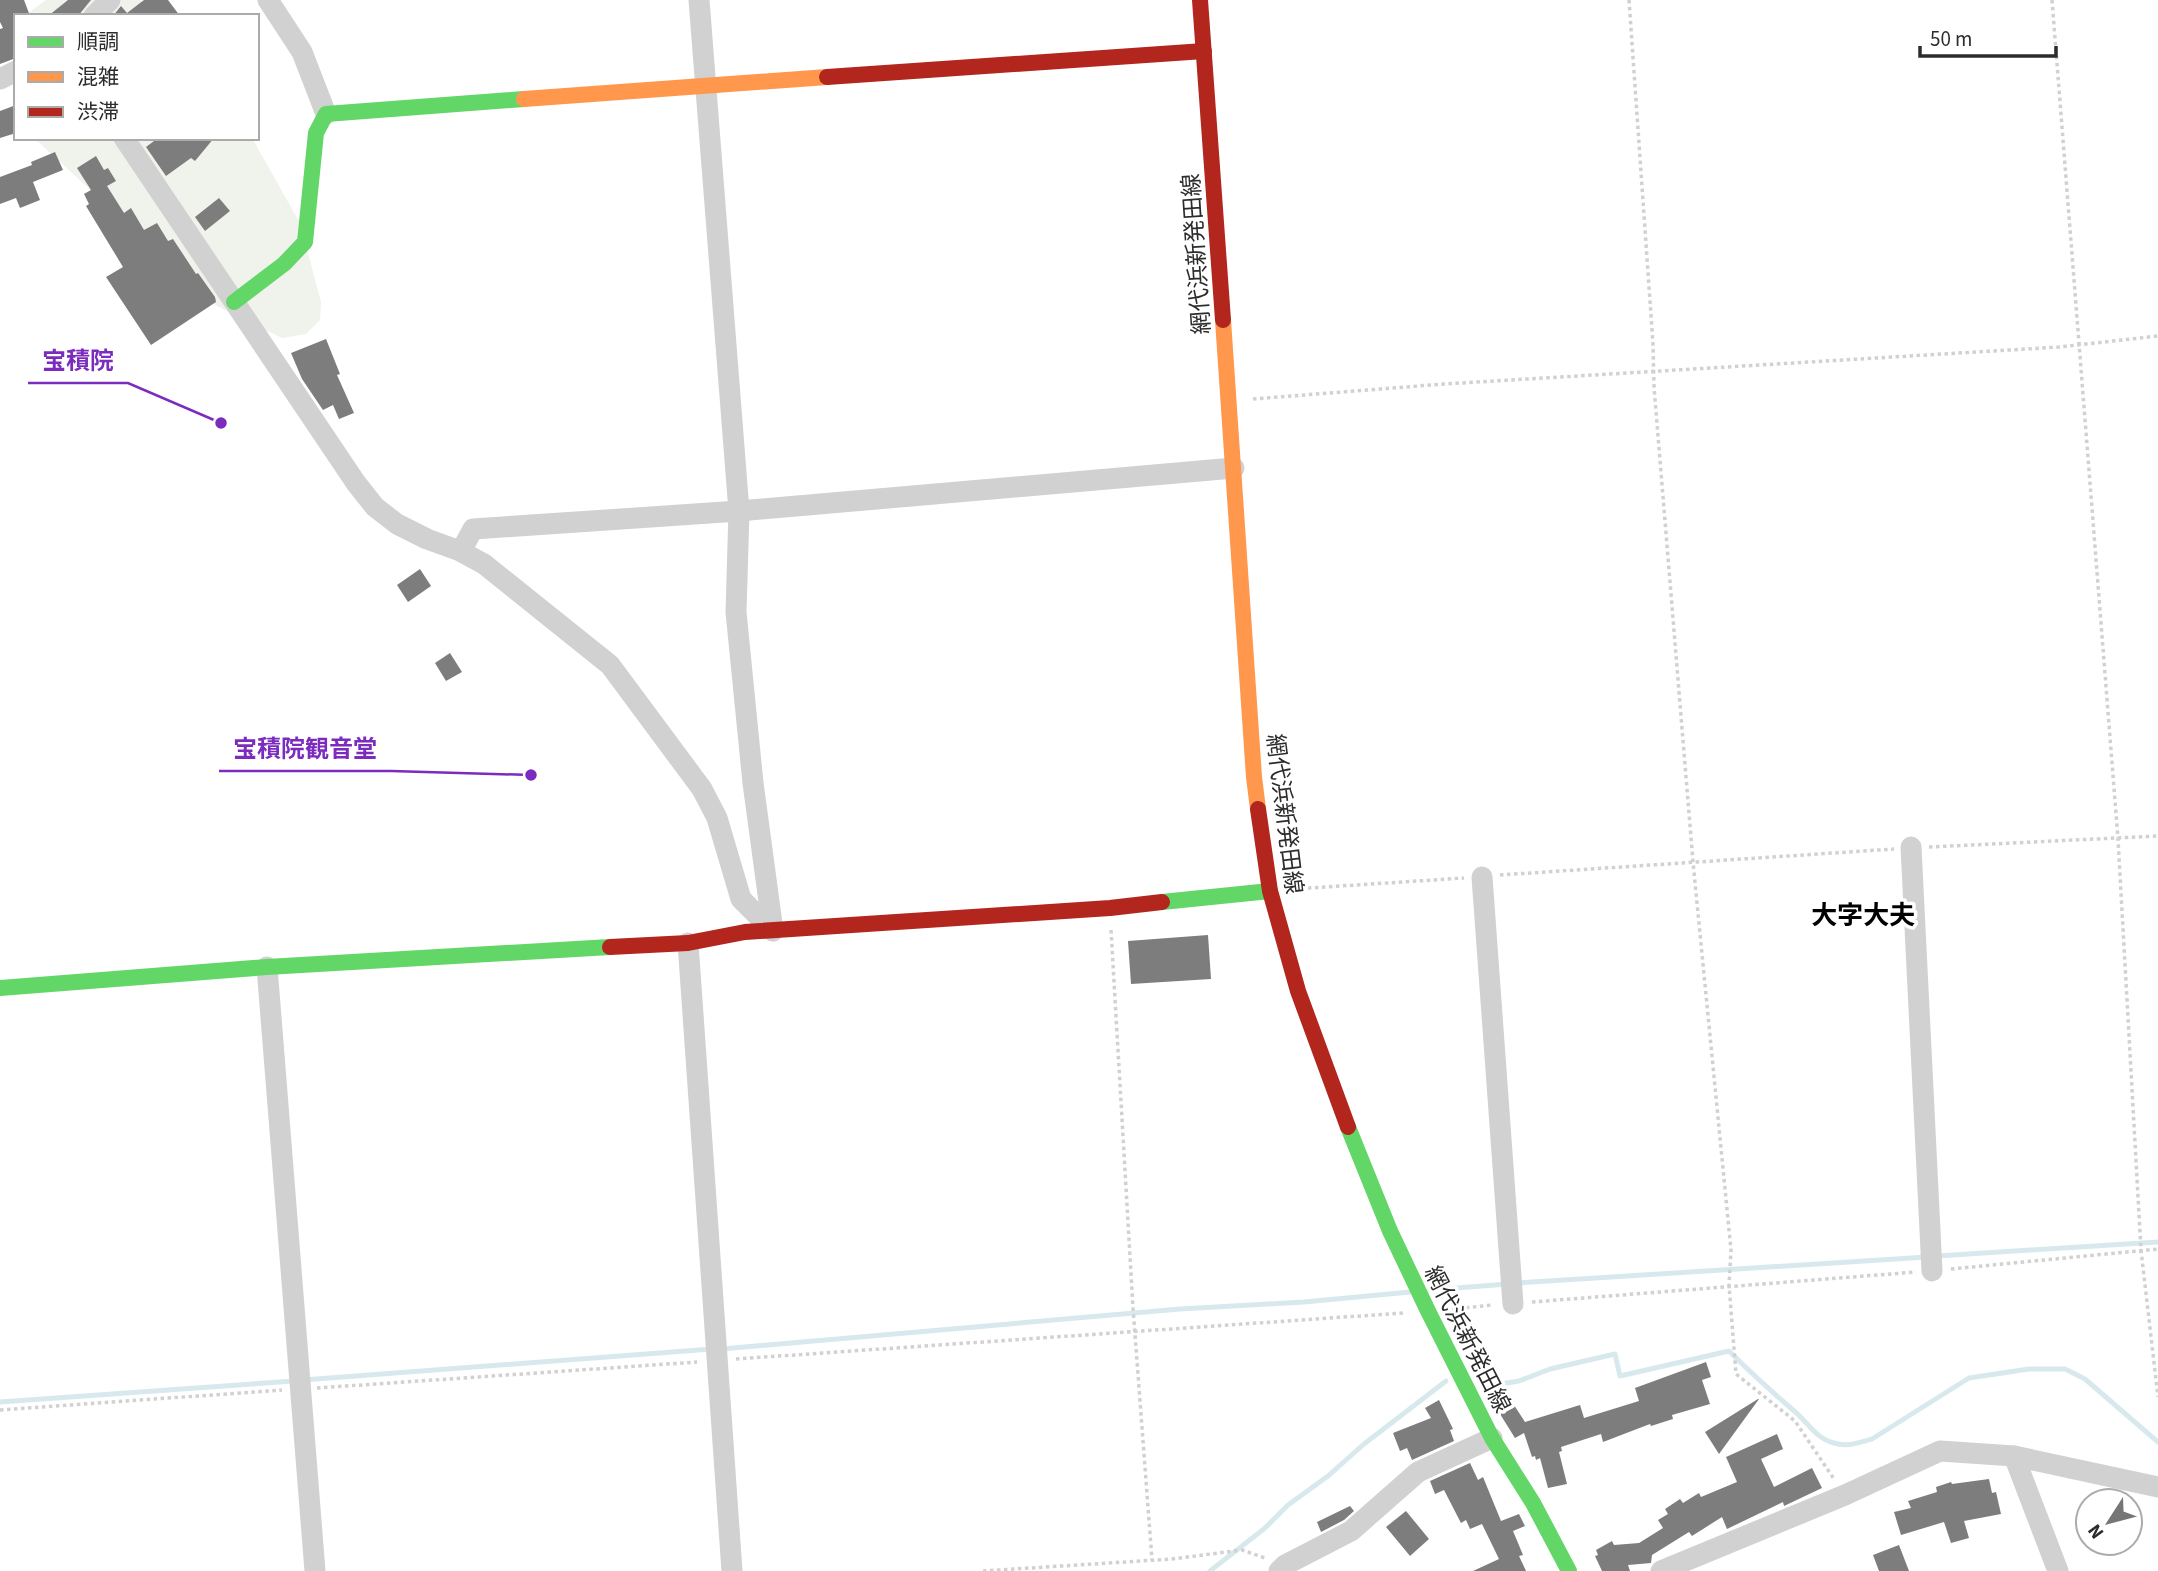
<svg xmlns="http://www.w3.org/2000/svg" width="2158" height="1571" viewBox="0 0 2158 1571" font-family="'Source Sans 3','Noto Sans JP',sans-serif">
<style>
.green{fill:#f0f3eb}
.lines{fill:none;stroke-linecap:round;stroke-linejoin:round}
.stream{stroke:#d8e9ee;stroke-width:5}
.building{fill:#7d7d7d}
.path{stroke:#d1d1d1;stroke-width:3.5;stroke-dasharray:3.5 3.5;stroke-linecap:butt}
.street{stroke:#d1d1d1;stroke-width:21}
.fast{stroke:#63d668;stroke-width:16}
.slow{stroke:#ff974d;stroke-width:16}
.jam{stroke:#b3261e;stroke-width:16}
.labels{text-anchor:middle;stroke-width:7;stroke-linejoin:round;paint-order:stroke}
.street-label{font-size:23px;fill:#2c2c2c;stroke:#fff}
.quarter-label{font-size:26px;font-weight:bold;fill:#000;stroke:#fff}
.leader{fill:none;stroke:#7b2cbf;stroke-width:2.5}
.callout-dot{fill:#7b2cbf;stroke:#fff;stroke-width:2.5}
.callout-label{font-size:24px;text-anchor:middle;font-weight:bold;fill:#7b2cbf;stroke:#fff;stroke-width:7;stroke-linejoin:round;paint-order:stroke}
</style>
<rect width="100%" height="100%" fill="#fff"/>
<!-- green -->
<g class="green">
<polygon points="46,0 140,0 153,16 24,16"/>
<polygon points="34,138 252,138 300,223 321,302 320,320 306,334 282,338 217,306"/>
</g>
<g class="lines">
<!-- stream -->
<g class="stream">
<polyline points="1937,1256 2158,1242"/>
<polyline points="1517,1283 1927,1257"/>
<polyline points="1430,1290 1508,1284"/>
<polyline points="722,1349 1180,1309 1304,1302 1410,1292"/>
<path d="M1474 1367 1501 1384 1519 1381 1550 1369 1615 1354 1620 1376 1729 1351C1750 1372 1771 1391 1793 1410 1808 1422 1815 1438 1834 1443 1847 1447 1859 1443 1872 1439L1969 1378 2029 1369H2065L2085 1379 2158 1442"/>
<polyline points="303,1380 712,1349"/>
<polyline points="0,1402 294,1381"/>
<polyline points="1210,1571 1265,1528 1288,1505 1328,1476 1364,1444 1446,1381"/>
</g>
</g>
<!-- building -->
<g class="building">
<polygon points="0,0 24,0 30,16 16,16 16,58 0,64 0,29 3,28 0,22"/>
<polygon points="68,0 91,0 78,16 48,16"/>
<polygon points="144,0 168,0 180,16 113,16 121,6 127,13"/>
<polygon points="16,105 16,133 0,138 0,111"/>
<polygon points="158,138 214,138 195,161 191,158 166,176 146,147"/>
<polygon points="55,152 63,170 33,182 40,200 20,208 16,198 0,204 0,177 32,165 31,162"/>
<polygon points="96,156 104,170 108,168 116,181 107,186 124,213 131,208 144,230 157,223 168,241 173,239 196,274 198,273 215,297 216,302 151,345 106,277 123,267 86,206 89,204 84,194 91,190 77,168"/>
<polygon points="219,198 230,211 205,231 195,217"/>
<polygon points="326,339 340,374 337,375 354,413 339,419 333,405 323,410 302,379 291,353"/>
<polygon points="420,569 431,586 408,602 397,585"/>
<polygon points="450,653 462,672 446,681 435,663"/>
<polygon points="1208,935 1211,979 1131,984 1128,941"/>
<polygon points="1706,1362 1711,1377 1702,1380 1710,1404 1672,1415 1673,1419 1651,1426 1650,1424 1603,1442 1601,1434 1561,1447 1562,1451 1559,1452 1567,1484 1548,1488 1540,1458 1536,1460 1535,1456 1532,1457 1524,1433 1515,1438 1500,1414 1514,1405 1525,1422 1580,1405 1584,1418 1639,1401 1635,1388"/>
<polygon points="1758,1399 1759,1399 1719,1454 1705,1432"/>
<polygon points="1439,1400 1453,1429 1450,1430 1454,1441 1412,1460 1407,1448 1400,1451 1393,1433 1431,1418 1425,1408"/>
<polygon points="1777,1434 1783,1449 1761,1459 1774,1487 1812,1468 1822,1488 1784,1506 1783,1502 1727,1529 1722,1517 1692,1536 1689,1532 1652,1555 1651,1563 1628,1565 1630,1571 1602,1571 1595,1556 1598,1555 1596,1550 1612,1541 1614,1545 1639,1543 1663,1528 1658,1520 1668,1514 1665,1509 1680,1499 1683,1503 1699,1493 1701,1497 1737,1482 1726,1457"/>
<polygon points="1470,1463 1478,1480 1483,1477 1501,1521 1519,1514 1525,1526 1513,1531 1523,1555 1519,1556 1526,1571 1473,1571 1499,1559 1482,1524 1470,1529 1466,1520 1461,1523 1444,1490 1435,1494 1430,1481"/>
<polygon points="1989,1479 1992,1493 1996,1492 2001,1514 1964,1521 1969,1538 1951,1543 1944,1522 1901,1535 1894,1512 1911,1508 1908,1501 1937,1492 1936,1487 1951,1482 1952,1484"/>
<polygon points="1350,1506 1354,1511 1344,1520 1321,1532 1317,1522"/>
<polygon points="1406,1511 1429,1539 1410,1556 1386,1527"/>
<polygon points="1899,1545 1909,1571 1879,1571 1873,1555"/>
</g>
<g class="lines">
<!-- path -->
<g class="path">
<polyline points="1629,0 1653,344 1654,387 1693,862 1731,1250 1729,1285 1736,1374 1795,1421 1834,1479"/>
<polyline points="2052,0 2118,839 2141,1250 2158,1397"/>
<polyline points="1253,399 1444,384 2059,347 2158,336"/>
<polyline points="1929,847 2158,836"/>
<polyline points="1500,875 1894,849"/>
<polyline points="1294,889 1464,878"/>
<polyline points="1111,930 1133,1308 1152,1560"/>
<polyline points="1951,1269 2158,1249"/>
<polyline points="1532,1302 1916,1272"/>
<polyline points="1452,1309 1493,1305"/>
<polyline points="736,1359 1403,1313"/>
<polyline points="317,1388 697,1362"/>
<polyline points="0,1410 282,1390"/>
<polyline points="983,1571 1172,1559 1242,1550 1265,1558"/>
</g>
<!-- street -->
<g class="street">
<polyline points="268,0 302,52 326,114"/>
<polyline points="699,0 739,511 736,612 753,783 773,931"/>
<polyline points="94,16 110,0"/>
<polyline points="0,79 16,71"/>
<polyline points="124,138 356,483 375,507 397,524 427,539 460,551 484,564 610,665 702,789 717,818 741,899 773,931"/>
<polyline points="461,551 473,529 739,511 1234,468"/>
<polyline points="1911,847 1932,1271"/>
<polyline points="1482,877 1513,1304"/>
<polyline points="688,943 732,1571"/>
<polyline points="267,967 315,1571"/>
<polyline points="2014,1456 2058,1571"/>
<polyline points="1279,1571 1285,1565 1351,1531 1418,1472 1492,1438"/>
<polyline points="1661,1571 1845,1495 1940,1451 2014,1456 2158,1487"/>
</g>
<!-- fast -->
<g class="fast">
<polyline points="234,302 284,264 305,242 316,133 326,114 524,99"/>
<polyline points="1162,902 1270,891"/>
<polyline points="0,988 267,967 610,947"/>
<polyline points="1348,1127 1390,1231 1428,1311 1492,1438 1533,1503 1569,1571"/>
</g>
<!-- slow -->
<g class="slow">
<polyline points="524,99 827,77"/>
<polyline points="1223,320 1254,777 1258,809"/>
</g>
<!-- jam -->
<g class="jam">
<polyline points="1200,0 1223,320"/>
<polyline points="827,77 1204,51"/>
<polyline points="1258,809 1270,891 1298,991 1348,1127"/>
<polyline points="610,947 688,943 745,932 1110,908 1162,902"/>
</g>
</g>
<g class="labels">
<!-- street labels -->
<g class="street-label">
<text transform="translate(1196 254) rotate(-94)" y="8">網代浜新発田線</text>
<text transform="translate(1285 814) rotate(83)" y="8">網代浜新発田線</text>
<text transform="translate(1468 1339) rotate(63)" y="8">網代浜新発田線</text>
</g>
<!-- quarter labels -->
<g class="quarter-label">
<text x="1863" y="924">大字大夫</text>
</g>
</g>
<!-- callouts -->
<path class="leader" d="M221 423L128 383H28M531 775L391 771H219"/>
<g class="callout-dot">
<circle cx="221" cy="423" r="7"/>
<circle cx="531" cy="775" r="7"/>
</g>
<g class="callout-label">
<text x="78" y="369">宝積院</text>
<text x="305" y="757">宝積院観音堂</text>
</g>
<!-- legend -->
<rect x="14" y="14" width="245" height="126" fill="#ffffff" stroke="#ababab" stroke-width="2"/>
<rect x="28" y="37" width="35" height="10" fill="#63d668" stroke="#ababab" stroke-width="2"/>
<text x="77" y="49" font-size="21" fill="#2c2c2c">順調</text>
<rect x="28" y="72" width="35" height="10" fill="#ff974d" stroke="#ababab" stroke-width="2"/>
<text x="77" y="84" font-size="21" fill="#2c2c2c">混雑</text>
<rect x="28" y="107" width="35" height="10" fill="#b3261e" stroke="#ababab" stroke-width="2"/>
<text x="77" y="119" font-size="21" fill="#2c2c2c">渋滞</text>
<!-- north arrow -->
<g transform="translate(2109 1522) rotate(234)"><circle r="33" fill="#ffffff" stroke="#ababab" stroke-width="2"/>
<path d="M0-5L12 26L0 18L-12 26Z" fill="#767676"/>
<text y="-10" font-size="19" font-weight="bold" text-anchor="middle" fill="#2c2c2c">N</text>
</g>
<!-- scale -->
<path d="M1920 46v10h136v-10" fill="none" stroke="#2c2c2c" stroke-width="3.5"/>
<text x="1930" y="46" font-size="21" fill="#2c2c2c" stroke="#ffffff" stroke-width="5" paint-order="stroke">50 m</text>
</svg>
